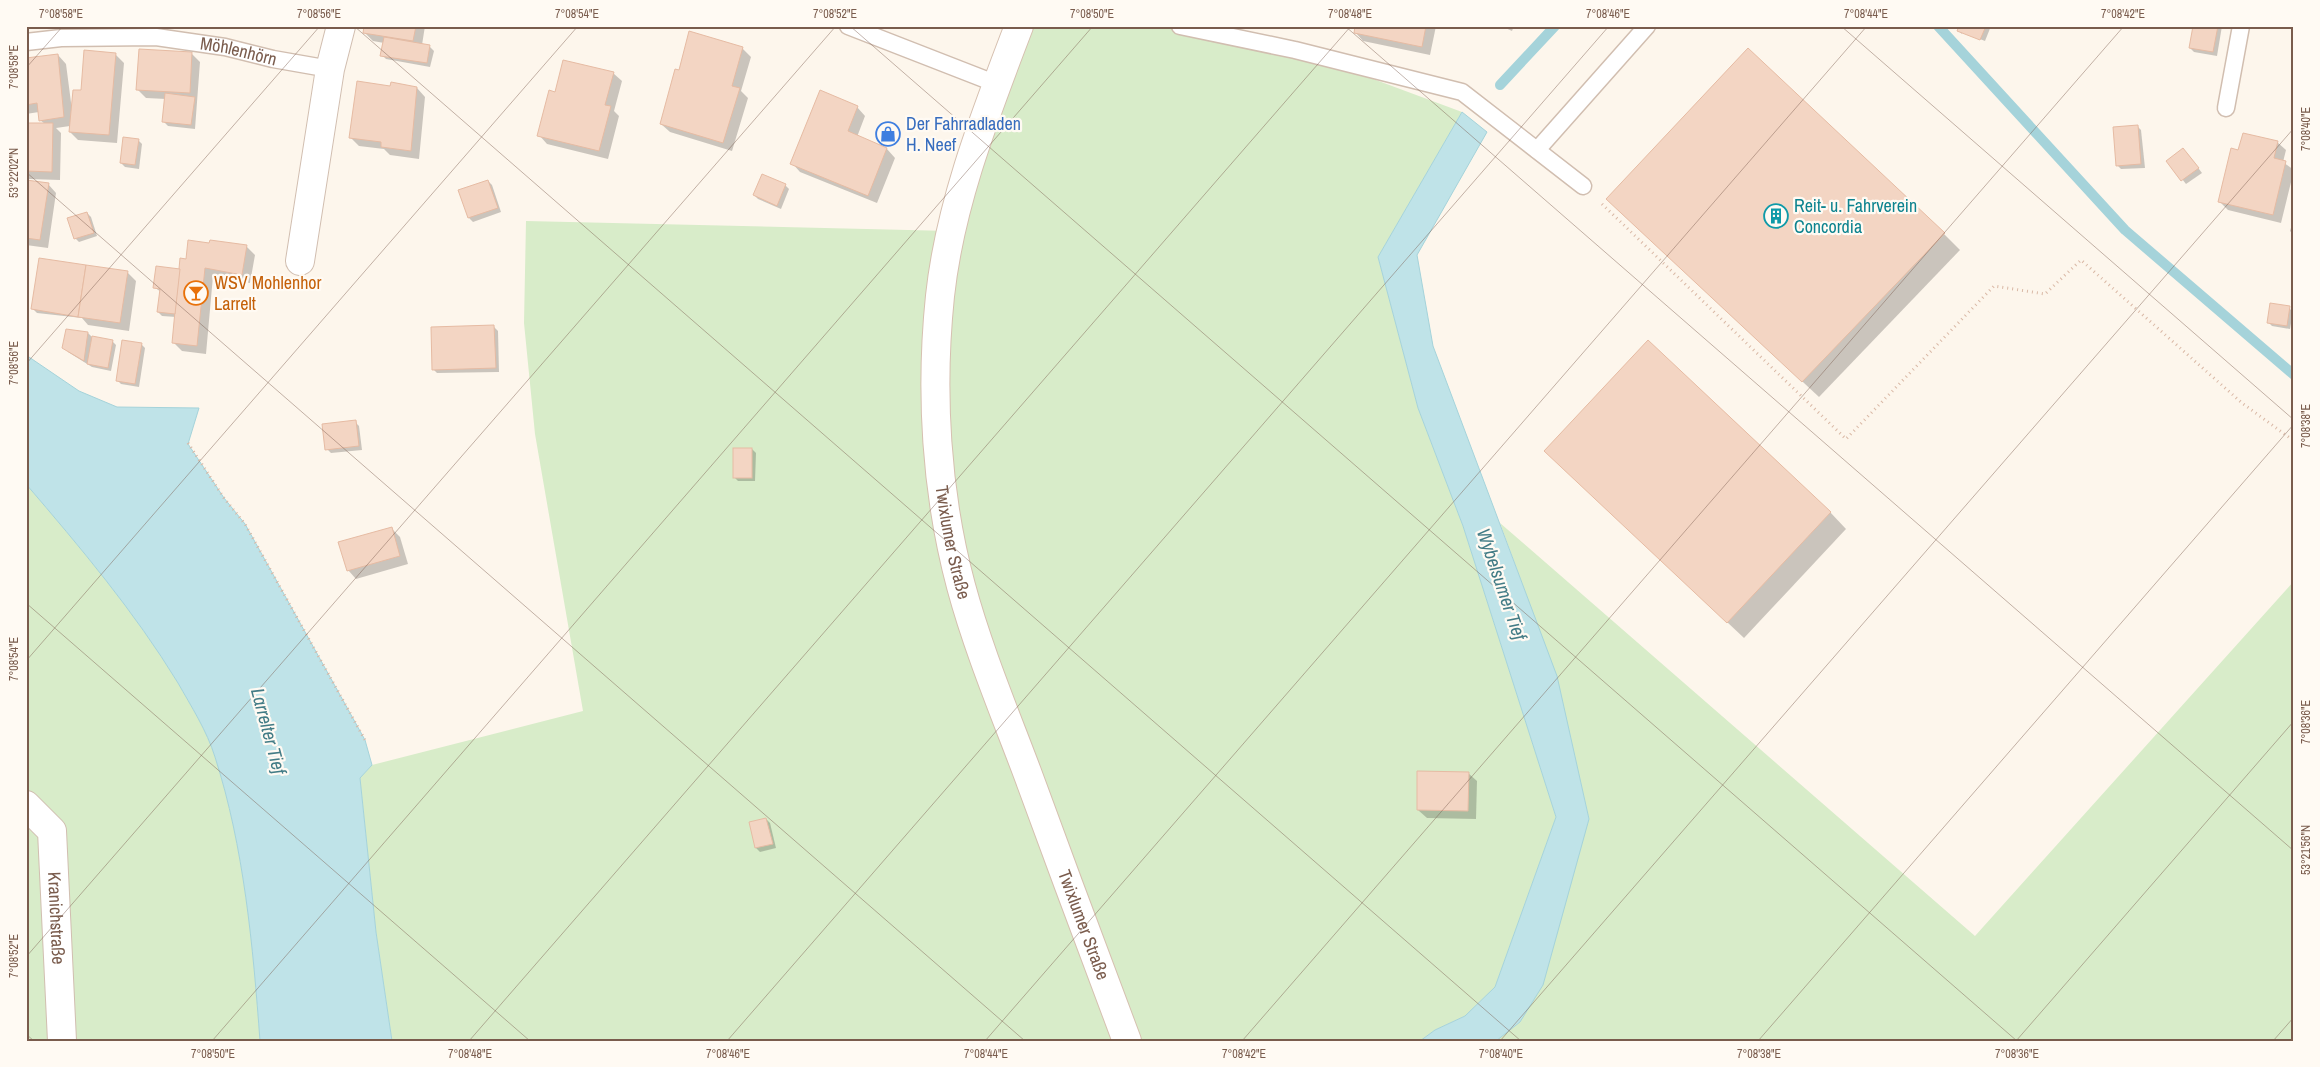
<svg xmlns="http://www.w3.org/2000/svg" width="2320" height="1067" viewBox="0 0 2320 1067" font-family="'Archivo Narrow',sans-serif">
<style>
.green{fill:#d8ecc9}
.water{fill:#bfe3e8;stroke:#a5d3da}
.shadow{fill:#0003}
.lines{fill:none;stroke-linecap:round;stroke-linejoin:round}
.stream{stroke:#a5d3da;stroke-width:10}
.building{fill:#f3d5c3;stroke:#e6bba3}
.lane-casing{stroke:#d1beb0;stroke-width:19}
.street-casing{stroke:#d1beb0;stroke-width:30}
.secondary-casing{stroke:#d6c0b0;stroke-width:30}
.path{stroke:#d9b8a5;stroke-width:3;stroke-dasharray:1 4;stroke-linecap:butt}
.lane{stroke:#fff;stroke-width:16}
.street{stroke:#fff;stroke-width:28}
.secondary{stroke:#fff;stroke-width:28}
.ticks{fill:none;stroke:#7a5c4d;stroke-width:1;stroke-opacity:0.45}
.labels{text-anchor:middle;stroke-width:4.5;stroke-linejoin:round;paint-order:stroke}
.street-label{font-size:18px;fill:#7a5c4d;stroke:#fffaf3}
.shop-label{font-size:18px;fill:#366cbe;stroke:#fffaf3;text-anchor:start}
.culture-label{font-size:18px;fill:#0d838f;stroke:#fffaf3;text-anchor:start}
.food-label{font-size:18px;fill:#c56008;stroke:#fffaf3;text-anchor:start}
.water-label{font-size:19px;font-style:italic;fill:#437c86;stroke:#fffaf3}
.neatline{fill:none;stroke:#7a5c4d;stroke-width:2}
.ticks-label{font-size:12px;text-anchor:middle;fill:#7a5c4d}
</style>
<rect width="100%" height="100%" fill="#fdf6ec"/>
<!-- green -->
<g class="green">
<polygon points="1019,26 1180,26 1295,50 1462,112 1378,257 1418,408 1463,526 1556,817 1495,987 1465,1016 1435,1030 1420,1041 392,1041 376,932 360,778 372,765 583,711 535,434 524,323 526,221 950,231"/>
<path d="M26 484C80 547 134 611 178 683 191 706 207 731 215 757 244 847 253 946 260 1041H26Z"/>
<polygon points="1500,523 1975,936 2294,581 2294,1041 1496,1041 1520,1022 1589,819 1556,676"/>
</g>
<!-- water -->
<g class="water">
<polygon points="1462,112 1487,132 1417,255 1433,346 1557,676 1589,819 1543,985 1520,1022 1496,1041 1420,1041 1435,1030 1465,1016 1495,987 1556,817 1463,526 1418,408 1378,257"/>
<path d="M26 355 79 391 117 407 199 408 188 444 224 498 245 524 365 740 372 765 360 778 376 932 392 1041H260C253 946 244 847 215 757 207 731 191 706 178 683 134 611 80 547 26 484Z"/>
</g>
<!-- shadow -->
<g class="shadow">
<polygon points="365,26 425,26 422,45 430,47 434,51 430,67 386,59 382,55 384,43 373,41 364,32"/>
<polygon points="1356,26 1436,26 1430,55 1363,41 1355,32"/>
<polygon points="1501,26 1514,26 1512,31"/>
<polygon points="1961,26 1991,26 1985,41 1962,32 1962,34 1959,31"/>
<polygon points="2194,26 2222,26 2217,56 2194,52 2190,48"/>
<polygon points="742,48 751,57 741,91 748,98 732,151 670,132 661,124 680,72"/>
<polygon points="191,53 200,62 195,129 168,126 164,122 166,99 146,98 138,90"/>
<polygon points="115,54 124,63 117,143 78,140 70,132 70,126 56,128 61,133 60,180 28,179 28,181 48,184 56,193 48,248 26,245 26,124 45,124 40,120 39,112 26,114 26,59 58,55 66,64 72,110 82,91"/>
<polygon points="613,73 622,81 614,111 619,116 608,159 547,144 539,135 556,93"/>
<polygon points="391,88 417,88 425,97 419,159 390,155 384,149 359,146 350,137"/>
<polygon points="857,107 865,116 857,137 887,149 895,158 877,203 800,172 792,163"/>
<polygon points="2137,126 2141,130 2145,168 2121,169 2117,165"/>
<polygon points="138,140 142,144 139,169 125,167 121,163"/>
<polygon points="2277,142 2286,150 2283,162 2294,170 2281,223 2228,210 2220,202 2239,151"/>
<polygon points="2187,153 2202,173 2186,184 2168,161"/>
<polygon points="488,181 492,185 501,212 473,222 469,218"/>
<polygon points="785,185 789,189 781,209 758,199 754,195"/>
<polygon points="87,213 91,217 97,236 79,242 75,238"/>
<polygon points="1624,215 1944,234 1960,250 1819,397"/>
<polygon points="2294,218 2294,232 2293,234 2290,231"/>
<polygon points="210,244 246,246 255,255 250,283 213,276 206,354 182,351 174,343 176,317 162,316 158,312 161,292 154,287 181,270 187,260"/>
<polygon points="127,272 136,281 129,331 88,325 82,318 37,313 33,309"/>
<polygon points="2289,308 2293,312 2290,329 2272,326 2268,322"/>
<polygon points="494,327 498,331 499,372 437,373 433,369"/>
<polygon points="88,333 92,337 112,341 116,345 111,371 92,367 68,352"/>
<polygon points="141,344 145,348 139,387 121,384 117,380"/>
<polygon points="355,422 359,426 362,450 331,453 327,449"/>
<polygon points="752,449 756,453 755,481 738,481 734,477"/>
<polygon points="1562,467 1830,512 1846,529 1744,638"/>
<polygon points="391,528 400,537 408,564 356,579 348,570"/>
<polygon points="1468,773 1477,781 1476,819 1427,818 1418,810"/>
<polygon points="766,819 770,823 776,848 760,852 756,848"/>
</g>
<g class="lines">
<!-- stream -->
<g class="stream">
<polyline points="1938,26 2125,230 2294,375"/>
<polyline points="1500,85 1555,26"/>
</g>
</g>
<!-- building -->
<g class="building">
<polygon points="364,26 416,26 413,41 363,33"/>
<polygon points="1355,26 1426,26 1422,47 1354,33"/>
<polygon points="1959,26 1986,26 1980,40 1957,31"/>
<polygon points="2193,26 2218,26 2213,52 2189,48"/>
<polygon points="689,31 743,47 732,86 740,88 723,143 660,124 675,69 679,70"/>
<polygon points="384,37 430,45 427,63 380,56"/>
<polygon points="1748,48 1945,233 1802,382 1606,199"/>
<polygon points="139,49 192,52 190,93 136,90"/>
<polygon points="84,50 116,53 109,135 69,132 73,90 81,90"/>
<polygon points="58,54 64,117 39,121 37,103 26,105 26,58"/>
<polygon points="563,60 614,72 605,105 611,106 599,151 537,136 549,90 555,92"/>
<polygon points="357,81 390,86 391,82 417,87 411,151 381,147 381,142 349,138"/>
<polygon points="820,90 858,106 848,131 887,148 868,196 790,164"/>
<polygon points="165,93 195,97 191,125 162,122"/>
<polygon points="26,123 53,123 52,172 26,171"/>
<polygon points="2138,125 2141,164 2116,166 2113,127"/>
<polygon points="2243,133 2278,141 2274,158 2286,161 2273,215 2218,202 2231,148 2238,150"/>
<polygon points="123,137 139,139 135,165 120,163"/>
<polygon points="2183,148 2199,168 2181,181 2166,161"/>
<polygon points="762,174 786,184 777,206 753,195"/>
<polygon points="26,180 49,183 40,240 26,238"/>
<polygon points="488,180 498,208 468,218 458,190"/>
<polygon points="87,212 94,233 74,239 67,218"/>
<polygon points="188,240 209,243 210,240 247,245 242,275 205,268 197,346 172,343 180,258 186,259"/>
<polygon points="39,258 86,265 78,317 31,309"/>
<polygon points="86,265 128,271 120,323 78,317"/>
<polygon points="156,266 180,269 175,314 157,312 160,289 153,288"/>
<polygon points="2270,303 2290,306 2287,326 2267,323"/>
<polygon points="494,325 496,368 432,370 431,327"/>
<polygon points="66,329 88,332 84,361 62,348"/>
<polygon points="92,336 113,340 108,368 87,364"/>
<polygon points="122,340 142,343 135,384 116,381"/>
<polygon points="1648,340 1831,512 1727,623 1544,451"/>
<polygon points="356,420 359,446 325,450 322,424"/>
<rect x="733" y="448" width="19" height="30"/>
<polygon points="392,527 400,556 347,571 338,542"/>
<polygon points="1417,771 1469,772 1468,811 1417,810"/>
<polygon points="766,818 773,844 755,848 749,822"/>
</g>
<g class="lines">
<!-- lane casing -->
<g class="lane-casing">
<g id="lane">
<polyline points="848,26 997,84"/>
<polyline points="1180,26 1295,50 1462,92 1583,186"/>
<path id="s1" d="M26 42 61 38 156 37 225 47 273 59 330 69"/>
<polyline points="2226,108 2241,26"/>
<polyline points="1537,150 1647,26"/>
</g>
</g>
<!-- street casing -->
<g class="street-casing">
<g id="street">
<polyline points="300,261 330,69 341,26"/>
<path id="s2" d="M26 805 52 831 62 1041"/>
</g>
</g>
<!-- secondary casing -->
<g class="secondary-casing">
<g id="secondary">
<path id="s3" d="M1019 26C986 113 950 203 940 296 930 392 936 493 961 586 978 649 1004 711 1027 772 1060 862 1093 951 1127 1041"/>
</g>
</g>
<!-- path -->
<g class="path">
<polyline points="2293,196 2294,190"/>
<polyline points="1602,204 1846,439 1994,286 2045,294 2081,260 2242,403 2294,441"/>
<polyline points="188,443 224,498 245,524 365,740"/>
</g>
<!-- lane -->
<use href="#lane" class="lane"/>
<!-- street -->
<use href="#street" class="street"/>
<!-- secondary -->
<use href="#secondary" class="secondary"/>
</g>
<!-- ticks -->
<path class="ticks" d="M354 26 1521 1041M850 26 2017 1041M1345 26 2294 851M1841 26 2294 420M26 68 63 26M26 172 1025 1041M26 364 320 26M26 603 530 1041M26 661 578 26M26 957 836 26M26 1034 34 1041M212 1041 1093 26M469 1041 1351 26M727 1041 1609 26M985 1041 1867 26M1242 1041 2124 26M1500 1041 2294 128M1758 1041 2294 424M2016 1041 2294 721M2273 1041 2294 1017"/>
<!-- icons -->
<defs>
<g id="shop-ring" transform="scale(1.25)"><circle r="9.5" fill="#fffaf3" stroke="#3f7fe0" stroke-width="1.5"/><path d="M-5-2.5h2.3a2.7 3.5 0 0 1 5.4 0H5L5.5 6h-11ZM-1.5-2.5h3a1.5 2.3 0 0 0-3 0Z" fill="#3f7fe0"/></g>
<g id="building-ring" transform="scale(1.25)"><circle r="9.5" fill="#fffaf3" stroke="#0f9aa8" stroke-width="1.5"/><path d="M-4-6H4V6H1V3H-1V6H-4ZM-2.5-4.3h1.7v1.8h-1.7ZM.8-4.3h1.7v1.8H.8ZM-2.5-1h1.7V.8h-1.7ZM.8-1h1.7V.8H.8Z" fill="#0f9aa8"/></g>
<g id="bar-ring" transform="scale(1.25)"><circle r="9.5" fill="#fffaf3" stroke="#e8710a" stroke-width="1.5"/><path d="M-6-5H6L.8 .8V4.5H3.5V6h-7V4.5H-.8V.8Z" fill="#e8710a"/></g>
</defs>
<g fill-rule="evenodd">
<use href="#shop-ring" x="888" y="134"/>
<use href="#building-ring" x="1776" y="216"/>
<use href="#bar-ring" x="196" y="293"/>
</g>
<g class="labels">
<!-- street labels -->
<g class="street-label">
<text dy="6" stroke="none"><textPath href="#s1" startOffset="214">Möhlenhörn</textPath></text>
<text dy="6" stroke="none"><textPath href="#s3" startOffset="530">Twixlumer Straße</textPath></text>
<text dy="6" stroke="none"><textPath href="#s2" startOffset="124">Kranichstraße</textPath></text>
<text dy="6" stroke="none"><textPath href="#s3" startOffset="935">Twixlumer Straße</textPath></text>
</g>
<!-- shop labels -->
<g class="shop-label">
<text x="906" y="130">Der Fahrradladen<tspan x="906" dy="21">H. Neef</tspan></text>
</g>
<!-- culture labels -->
<g class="culture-label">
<text x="1794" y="212">Reit- u. Fahrverein<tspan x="1794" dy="21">Concordia</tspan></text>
</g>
<!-- food labels -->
<g class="food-label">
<text x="214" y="289">WSV Mohlenhor<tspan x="214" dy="21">Larrelt</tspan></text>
</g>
<!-- water labels -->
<g class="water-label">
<text transform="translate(1502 584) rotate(71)" y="7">Wybelsumer Tief</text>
<text transform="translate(269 731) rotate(75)" y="7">Larrelter Tief</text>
</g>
</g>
<!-- border -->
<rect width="2320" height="1067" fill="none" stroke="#fffaf3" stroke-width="55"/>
<rect x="28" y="28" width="2264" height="1012" class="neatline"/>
<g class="ticks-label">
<text x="61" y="18">7°08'58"E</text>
<text x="319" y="18">7°08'56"E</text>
<text x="577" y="18">7°08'54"E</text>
<text x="835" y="18">7°08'52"E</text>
<text x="1092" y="18">7°08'50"E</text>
<text x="1350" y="18">7°08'48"E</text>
<text x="1608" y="18">7°08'46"E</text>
<text x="1866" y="18">7°08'44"E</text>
<text x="2123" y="18">7°08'42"E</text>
<text transform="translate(14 67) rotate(-90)" y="4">7°08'58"E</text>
<text transform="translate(2306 129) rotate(-90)" y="4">7°08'40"E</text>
<text transform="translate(14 173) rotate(-90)" y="4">53°22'02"N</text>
<text transform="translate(14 363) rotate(-90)" y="4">7°08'56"E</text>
<text transform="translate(2306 426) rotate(-90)" y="4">7°08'38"E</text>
<text transform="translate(14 659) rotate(-90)" y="4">7°08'54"E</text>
<text transform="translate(2306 722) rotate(-90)" y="4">7°08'36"E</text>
<text transform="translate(2306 850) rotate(-90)" y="4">53°21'56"N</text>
<text transform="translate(14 956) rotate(-90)" y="4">7°08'52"E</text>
<text x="213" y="1058">7°08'50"E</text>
<text x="470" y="1058">7°08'48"E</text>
<text x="728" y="1058">7°08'46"E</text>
<text x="986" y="1058">7°08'44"E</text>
<text x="1244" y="1058">7°08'42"E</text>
<text x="1501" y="1058">7°08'40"E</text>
<text x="1759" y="1058">7°08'38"E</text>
<text x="2017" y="1058">7°08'36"E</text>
</g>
</svg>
